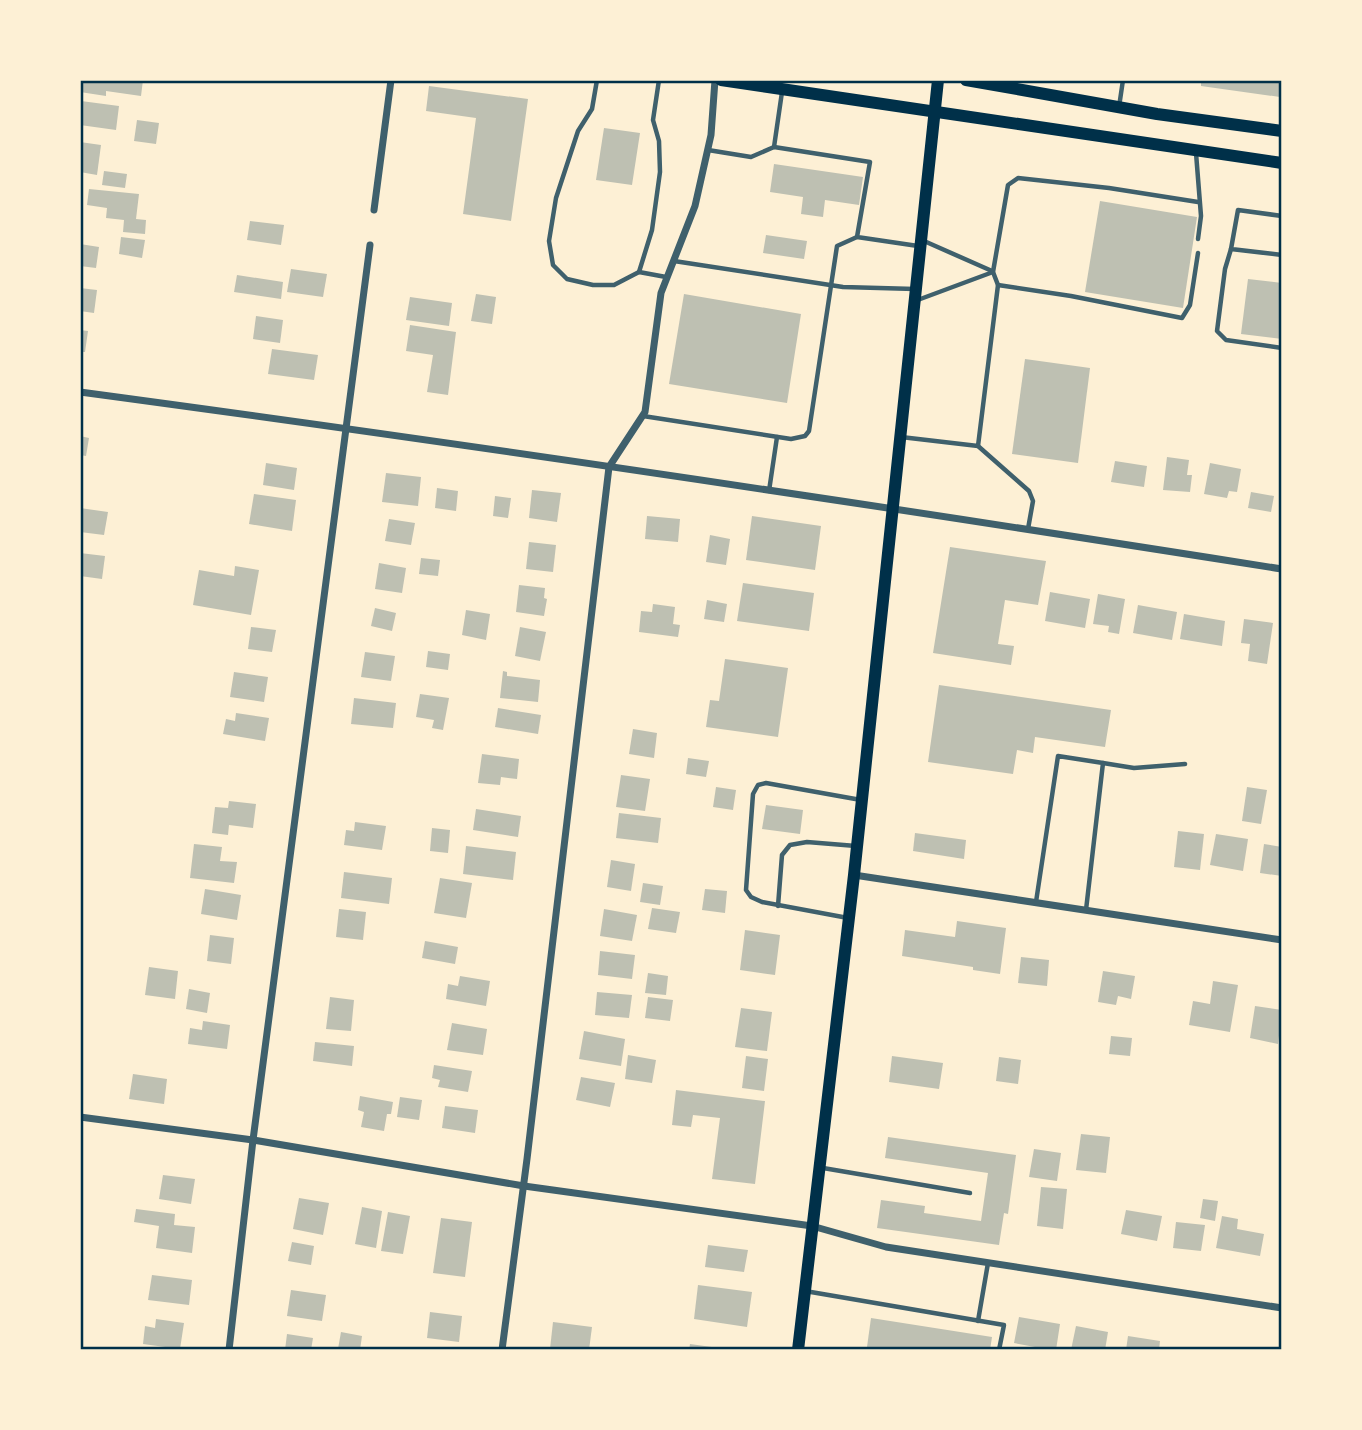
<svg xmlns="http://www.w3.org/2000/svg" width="1362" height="1430" viewBox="0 0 1362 1430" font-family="'Archivo Narrow',sans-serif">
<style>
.building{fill:#bec0b2}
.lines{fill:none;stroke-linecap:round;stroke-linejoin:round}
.service{stroke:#3f606c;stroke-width:4.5}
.minor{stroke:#3f606c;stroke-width:7}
.primary{stroke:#003049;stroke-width:12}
.neatline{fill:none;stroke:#003049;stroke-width:2.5}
</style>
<rect width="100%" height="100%" fill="#fdf0d5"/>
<!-- building -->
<g class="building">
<polygon points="80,80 115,82 143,80 141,96 106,91 106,96 80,92"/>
<polygon points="1201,80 1282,80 1280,97 1201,86"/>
<polygon points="429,86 528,99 511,221 463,214 476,118 426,111"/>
<polygon points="81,101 119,106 116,130 80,125"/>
<polygon points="137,120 159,123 156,144 134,141"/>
<polygon points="604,128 640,133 632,185 596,180"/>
<polygon points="80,142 101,145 97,175 80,172"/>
<polygon points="774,164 863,177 859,205 825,200 823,217 801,214 803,197 770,192"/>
<polygon points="104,171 127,174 125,188 102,185"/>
<polygon points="89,189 139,194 136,219 146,220 145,234 123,232 124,220 106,218 107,208 87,205"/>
<polygon points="1100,201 1197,217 1183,308 1085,292"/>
<polygon points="250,221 284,225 281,245 247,240"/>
<polygon points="766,235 807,241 804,259 763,253"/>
<polygon points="121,237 145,240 142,258 119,254"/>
<polygon points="80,244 99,247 96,268 80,266"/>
<polygon points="291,269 327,274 323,297 287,292"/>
<polygon points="237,275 283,282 281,299 234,292"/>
<polygon points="1248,279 1282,283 1282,339 1241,334"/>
<polygon points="80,288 97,290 94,313 80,311"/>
<polygon points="476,294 496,297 492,324 471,321"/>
<polygon points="684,294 801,314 787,403 669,384"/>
<polygon points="410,297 452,303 449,326 406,320"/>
<polygon points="256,316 283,320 280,343 253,339"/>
<polygon points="410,325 456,332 448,395 427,392 433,355 406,351"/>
<polygon points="80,330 88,331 85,352 80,352"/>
<polygon points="272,349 318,355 314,380 268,374"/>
<polygon points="1025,359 1090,368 1078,463 1012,454"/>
<polygon points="80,436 89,438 86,456 80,455"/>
<polygon points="1167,457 1189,460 1187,475 1192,475 1190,492 1163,490"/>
<polygon points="1115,461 1147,466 1144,487 1111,482"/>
<polygon points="266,463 297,468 294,490 263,485"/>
<polygon points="1210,463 1241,469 1237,492 1229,491 1227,498 1204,494"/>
<polygon points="386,473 421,477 418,506 382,502"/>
<polygon points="437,488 458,491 456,511 435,508"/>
<polygon points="532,490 561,493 557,522 529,518"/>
<polygon points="1251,492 1274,496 1271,512 1248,508"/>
<polygon points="254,494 296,500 292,531 249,524"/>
<polygon points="495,496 511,498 508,518 493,516"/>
<polygon points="80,508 108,512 104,535 80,532"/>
<polygon points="647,516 680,519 678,542 645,539"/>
<polygon points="752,516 821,526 815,570 746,560"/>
<polygon points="389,519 415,523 411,545 385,541"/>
<polygon points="710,535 730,539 726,565 706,562"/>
<polygon points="529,542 556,545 553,572 526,569"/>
<polygon points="950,547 1046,561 1038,605 1005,600 998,644 1014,646 1011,665 933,653"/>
<polygon points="80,553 105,556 102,579 80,576"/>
<polygon points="421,558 440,560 438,576 419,574"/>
<polygon points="379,563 406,568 402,593 375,589"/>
<polygon points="235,566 259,570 251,615 193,605 199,570 234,576"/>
<polygon points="743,583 814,593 809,631 737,621"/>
<polygon points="519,585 545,588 544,598 547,599 544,616 516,612"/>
<polygon points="1050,592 1090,599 1085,628 1045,621"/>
<polygon points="1098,594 1125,599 1119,634 1108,632 1109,626 1093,624"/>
<polygon points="707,600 727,604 724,622 704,619"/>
<polygon points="653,604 675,607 673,624 680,625 678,637 639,632 641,611 652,612"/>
<polygon points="1138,605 1177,612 1172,640 1133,633"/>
<polygon points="375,608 396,613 392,631 371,626"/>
<polygon points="466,610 490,614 486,640 462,635"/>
<polygon points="1184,614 1225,621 1222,646 1180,639"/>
<polygon points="1244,619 1273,623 1267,664 1248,661 1250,644 1241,643"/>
<polygon points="251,627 276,630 272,652 248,649"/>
<polygon points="520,627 546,632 540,661 515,656"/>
<polygon points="428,651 450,654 448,670 426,667"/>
<polygon points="365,652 395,656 391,681 361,677"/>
<polygon points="725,659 788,668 778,737 706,727 710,700 719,701"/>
<polygon points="503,671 507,672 507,676 540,680 538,702 500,698"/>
<polygon points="234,672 268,677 264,702 230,697"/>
<polygon points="939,685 1111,710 1105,747 1035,737 1033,753 1017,750 1013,774 928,762"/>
<polygon points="420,694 449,698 443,730 432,728 434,720 416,717"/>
<polygon points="354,698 396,703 393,728 351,724"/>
<polygon points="498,708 541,715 538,734 495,727"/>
<polygon points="236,713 269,718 265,741 223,734 226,719 235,721"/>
<polygon points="633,729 657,733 654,758 629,754"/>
<polygon points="482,754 519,759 517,779 501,777 500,785 478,783"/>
<polygon points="688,758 709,761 706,777 686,774"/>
<polygon points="621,775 650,779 645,811 616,807"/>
<polygon points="716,787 736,790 733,810 713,807"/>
<polygon points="1247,787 1267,790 1261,824 1242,821"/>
<polygon points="229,801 256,804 253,828 229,825 228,835 212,833 215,807 228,808"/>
<polygon points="766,805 803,810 800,834 762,829"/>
<polygon points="476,809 521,816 518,837 473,830"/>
<polygon points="619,813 661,818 658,843 616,838"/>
<polygon points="355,822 386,826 382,850 344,845 346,830 354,831"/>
<polygon points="432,828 450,830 448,853 430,851"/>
<polygon points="1178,831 1204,834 1200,870 1174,867"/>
<polygon points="915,833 966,840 964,859 913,851"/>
<polygon points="1216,834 1248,839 1243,871 1210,865"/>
<polygon points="194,844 222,847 220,861 237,862 234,883 190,878"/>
<polygon points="1264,844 1282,847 1282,876 1260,873"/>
<polygon points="466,846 516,852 513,880 463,874"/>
<polygon points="611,860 635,864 631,891 607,887"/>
<polygon points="344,872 392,878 389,904 341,898"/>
<polygon points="440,878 472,883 466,918 434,913"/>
<polygon points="643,883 663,886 660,905 640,902"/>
<polygon points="205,889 241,895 237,920 201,914"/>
<polygon points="705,889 727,891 725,913 702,910"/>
<polygon points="652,908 680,912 676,933 648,929"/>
<polygon points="339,909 366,912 363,940 336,937"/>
<polygon points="604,909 637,915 632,941 600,936"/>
<polygon points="957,921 1006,928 1000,974 973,970 973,967 902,956 905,930 955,937"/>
<polygon points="745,930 780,935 775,975 740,970"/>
<polygon points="210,935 234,938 231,964 207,961"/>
<polygon points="425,941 458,947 455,964 422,958"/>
<polygon points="600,951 635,955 632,979 598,975"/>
<polygon points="1021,957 1049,960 1047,986 1018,983"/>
<polygon points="149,967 178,971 175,999 145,995"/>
<polygon points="1103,971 1135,976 1131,999 1118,996 1116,1005 1098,1002"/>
<polygon points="648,973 668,976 666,995 645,993"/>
<polygon points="460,976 490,981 486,1006 446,999 448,984 458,986"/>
<polygon points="1213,981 1238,985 1230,1032 1189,1025 1193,1001 1210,1004"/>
<polygon points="189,989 210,993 207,1013 186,1009"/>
<polygon points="597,992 632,995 629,1018 595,1015"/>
<polygon points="330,997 354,1000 351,1031 326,1029"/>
<polygon points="648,997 673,1000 670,1021 645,1018"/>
<polygon points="1255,1006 1282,1010 1278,1044 1250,1038"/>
<polygon points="741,1008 772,1012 767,1051 735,1047"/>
<polygon points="203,1021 230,1025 227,1049 188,1044 190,1028 202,1030"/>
<polygon points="452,1023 487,1029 483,1055 447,1050"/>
<polygon points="584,1031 625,1039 621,1066 579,1059"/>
<polygon points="1111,1036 1132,1038 1130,1056 1109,1054"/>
<polygon points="315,1042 354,1046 352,1066 313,1061"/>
<polygon points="628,1055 656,1060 652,1083 625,1079"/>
<polygon points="746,1056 768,1059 764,1091 742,1088"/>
<polygon points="892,1056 943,1063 939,1089 889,1082"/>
<polygon points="999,1057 1021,1060 1018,1084 996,1081"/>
<polygon points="434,1065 472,1071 468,1092 438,1087 440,1080 432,1078"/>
<polygon points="133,1074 167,1079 164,1104 129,1099"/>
<polygon points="581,1077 615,1083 610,1107 576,1100"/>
<polygon points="676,1090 765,1101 755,1184 712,1179 720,1118 693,1115 691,1127 672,1125"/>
<polygon points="360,1096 393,1102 391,1114 387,1114 384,1131 361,1127 364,1112 358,1110"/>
<polygon points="400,1097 422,1100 419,1120 397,1117"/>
<polygon points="445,1106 478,1110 475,1133 442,1128"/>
<polygon points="1081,1134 1110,1137 1106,1173 1076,1170"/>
<polygon points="888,1137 1016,1155 1008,1214 1004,1213 999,1245 877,1228 881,1200 925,1206 924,1213 981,1221 988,1173 885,1158"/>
<polygon points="1034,1149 1061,1153 1057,1181 1029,1177"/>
<polygon points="163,1175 195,1179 191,1204 159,1199"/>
<polygon points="1041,1187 1067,1189 1063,1229 1037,1226"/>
<polygon points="299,1198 329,1203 323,1235 293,1229"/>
<polygon points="1203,1199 1218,1201 1215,1221 1200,1218"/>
<polygon points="362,1207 382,1211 376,1248 355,1244"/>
<polygon points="136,1209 175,1214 174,1225 195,1227 192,1253 156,1248 159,1226 134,1222"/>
<polygon points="1126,1210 1162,1216 1157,1241 1121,1234"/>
<polygon points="388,1212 410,1216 403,1254 381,1251"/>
<polygon points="1222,1216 1238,1219 1237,1229 1264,1234 1260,1256 1216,1248"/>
<polygon points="441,1218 472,1222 465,1277 433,1273"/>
<polygon points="1176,1222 1205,1225 1201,1251 1173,1248"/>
<polygon points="292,1242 314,1246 311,1265 288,1261"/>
<polygon points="708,1245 748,1250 744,1272 705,1267"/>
<polygon points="152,1275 192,1280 189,1305 148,1300"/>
<polygon points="698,1285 752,1292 747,1327 694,1319"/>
<polygon points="291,1290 326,1295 322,1321 287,1316"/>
<polygon points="430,1312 462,1316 459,1342 427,1338"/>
<polygon points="1019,1317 1060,1324 1056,1350 1035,1350 1035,1347 1014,1343"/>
<polygon points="871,1318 992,1337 990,1350 885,1350 867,1347"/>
<polygon points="156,1319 184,1323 180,1349 143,1344 145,1326 155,1328"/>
<polygon points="553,1322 592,1327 589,1350 550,1349"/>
<polygon points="1076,1326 1108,1332 1105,1350 1071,1350"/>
<polygon points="341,1332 362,1336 360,1350 338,1349"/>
<polygon points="287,1334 313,1338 311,1350 285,1350"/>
<polygon points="1128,1336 1160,1341 1159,1350 1126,1350"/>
<polygon points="690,1344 719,1348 719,1350 689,1350"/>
</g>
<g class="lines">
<!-- service -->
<g class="service">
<polyline points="597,80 592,109 578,131 556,198 549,241 553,265 567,279 593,285 614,285 639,272 666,277"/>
<polyline points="1119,107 1123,80"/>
<polyline points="774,147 782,92"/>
<polyline points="708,150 751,157 774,147 870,162 857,237 918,246"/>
<polyline points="1196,153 1201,216 1198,239"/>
<polyline points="1282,216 1238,210 1231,249 1282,255"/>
<polyline points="924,241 992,271"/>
<polyline points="1231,249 1225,269 1217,331 1226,340 1282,348"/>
<polyline points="674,261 843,287 915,289"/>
<polyline points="639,272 652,230 660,172 659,141 653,120 659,80"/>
<polyline points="998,285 1071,296 1182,318 1190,305 1198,253"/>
<polyline points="915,301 993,272"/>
<polyline points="643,416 791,439 805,436 809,431 837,246 857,237"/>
<polyline points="901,437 978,446 1029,491 1033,501 1028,529"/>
<polyline points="978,446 998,285 993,272 1008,185 1018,178 1109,188 1198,202"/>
<polyline points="769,491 777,437"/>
<polyline points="1103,763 1134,768 1185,764"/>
<polyline points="1036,902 1058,756 1103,763 1086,910"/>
<polyline points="778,906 782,855 790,845 807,842 856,846"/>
<polyline points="848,918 762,902 751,897 746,890 753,794 758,785 766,783 861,800"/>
<polyline points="823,1168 970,1193"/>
<polyline points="805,1291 1004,1325 999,1350"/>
<polyline points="978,1321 988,1263"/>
</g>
<!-- minor -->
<g class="minor">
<polyline points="374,210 391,80"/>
<path d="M80 392C482 446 882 506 1282 569"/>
<polyline points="854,875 1282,940"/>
<polyline points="80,1117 253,1140 524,1186 812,1226 886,1247 1282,1308"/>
<polyline points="229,1350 253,1140 370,245"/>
<polyline points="502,1350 527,1159 609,467 645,412 661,293 695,206 711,135 715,80"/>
</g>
<!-- primary -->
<g class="primary">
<polyline points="721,80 1282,163"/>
<polyline points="966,80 1157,114 1282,131"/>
<polyline points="798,1350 854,875 938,80"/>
</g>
</g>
<!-- border -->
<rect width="1362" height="1430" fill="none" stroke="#fdf0d5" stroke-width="164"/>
<rect x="82" y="82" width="1198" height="1266" class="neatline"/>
</svg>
